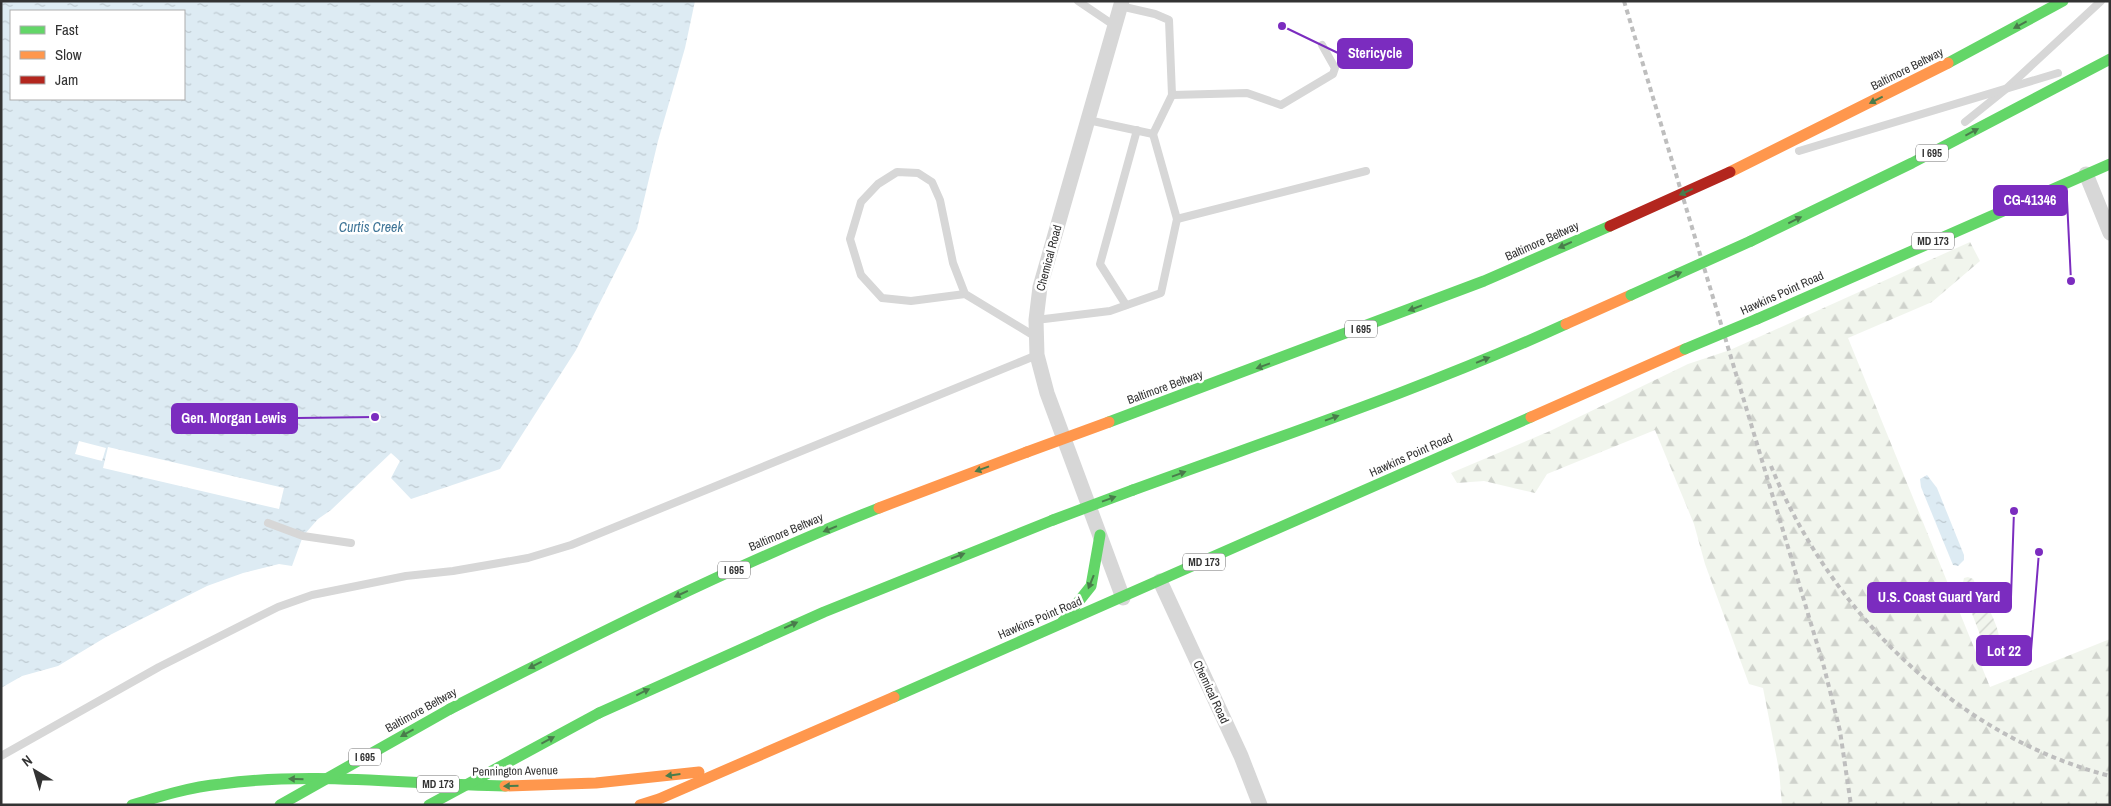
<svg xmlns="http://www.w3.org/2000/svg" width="2111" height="806" viewBox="0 0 2111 806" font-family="'Archivo Narrow',sans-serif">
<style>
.forest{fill:url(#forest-firs)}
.garden{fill:url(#garden-furrows)}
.water{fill:url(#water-ripples);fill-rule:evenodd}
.pier{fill:#fff}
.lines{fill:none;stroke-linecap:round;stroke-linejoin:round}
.lane{stroke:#d7d7d7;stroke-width:8}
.street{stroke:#d7d7d7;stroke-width:15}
.fast{stroke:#63d668;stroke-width:11}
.slow{stroke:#ff974d;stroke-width:11}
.rail{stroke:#bebebe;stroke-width:4;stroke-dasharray:5 4;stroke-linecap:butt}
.fast-bridge{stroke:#63d668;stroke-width:11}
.slow-bridge{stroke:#ff974d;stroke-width:11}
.jam-bridge{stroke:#b3261e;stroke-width:11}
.oneway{fill:#497c4b}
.labels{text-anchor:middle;stroke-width:5;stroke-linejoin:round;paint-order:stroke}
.shield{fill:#fff;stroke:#707070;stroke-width:1}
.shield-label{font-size:11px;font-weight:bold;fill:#333}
.street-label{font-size:12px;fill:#333;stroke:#fff}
.water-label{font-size:14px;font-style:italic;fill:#3f7597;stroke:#fff}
.leader{fill:none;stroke:#7b2cbf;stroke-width:2}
.callout-dot{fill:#7b2cbf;stroke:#fff;stroke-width:2}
.callout{fill:#7b2cbf;stroke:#7b2cbf;stroke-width:2}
.callout-label{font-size:14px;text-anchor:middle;font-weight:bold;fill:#fff}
</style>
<defs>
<pattern id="forest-firs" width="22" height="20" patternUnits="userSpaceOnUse" patternTransform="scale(1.25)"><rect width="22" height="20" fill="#f1f5ed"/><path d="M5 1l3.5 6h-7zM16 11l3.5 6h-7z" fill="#cfd2cc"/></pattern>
<pattern id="garden-furrows" width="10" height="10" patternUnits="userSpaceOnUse" patternTransform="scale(1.25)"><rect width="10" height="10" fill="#f1f5ed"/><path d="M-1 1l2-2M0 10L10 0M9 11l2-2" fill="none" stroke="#cfd2cc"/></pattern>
<pattern id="water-ripples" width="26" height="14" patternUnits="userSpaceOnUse" patternTransform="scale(1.25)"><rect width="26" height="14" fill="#ddebf3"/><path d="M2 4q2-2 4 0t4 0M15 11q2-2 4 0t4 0" fill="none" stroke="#becad1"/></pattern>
</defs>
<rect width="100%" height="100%" fill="#fff"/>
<!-- forest -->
<polygon class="forest" points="1970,242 1980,261 1932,302 1848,338 1990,687 2110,639 2110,805 1782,805 1779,770 1763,688 1749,684 1705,564 1694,524 1655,430 1547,474 1535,493 1484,481 1457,483 1451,473 1550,431 1688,364 1730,350"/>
<!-- garden -->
<path class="garden" d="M1968 577 1973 579C1981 595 2004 631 1999 647H1987L1982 640 1962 587 1964 578Z"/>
<!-- water -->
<g class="water">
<path d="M1 1H695L685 48 658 141 637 229 576 350 500 469 411 499 391 478 400 461 391 453 331 510 318 519 303 536 292 566 270 573 202 600 1 700ZM11 11H184V99H11Z"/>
<polygon points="1927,475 1937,488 1964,555 1964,560 1958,566 1953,565 1921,487 1920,479"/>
</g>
<!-- pier -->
<g class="pier">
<polygon points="79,441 106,448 102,461 75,454"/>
<polygon points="108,447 284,488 279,509 103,468"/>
<polygon points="279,564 292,566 293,569 203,602 99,658 25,690 1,703 1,688 22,676 58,666 106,637 207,586 243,573"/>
</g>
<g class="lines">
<!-- lane -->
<g class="lane">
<polyline points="1078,1 1115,26"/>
<polyline points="1120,6 1155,14 1169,20 1172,95 1247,93 1281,105 1333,74 1335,68 1322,45"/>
<polyline points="1088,120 1153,134 1172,95"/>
<polyline points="1965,122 2006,89 2101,1"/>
<polyline points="1799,151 2058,73"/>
<polyline points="1177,219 1366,171"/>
<polyline points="965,294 911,301 882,298 861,275 850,239 861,202 878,184 897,172 918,173 932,182 940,200 953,263 965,294 1036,337"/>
<polyline points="1126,305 1100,264 1137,130"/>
<polyline points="1036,320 1110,311 1161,293 1177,219 1153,134"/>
<polyline points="268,523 303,536 351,543"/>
<polyline points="1,756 159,667 278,607 312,595 406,576 453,571 528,558 571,545 1037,355"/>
</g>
<!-- street -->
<g class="street">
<polyline points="1122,1 1040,287 1036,320 1037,355 1047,393 1123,598"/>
<polyline points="2086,174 2110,233"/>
<polyline points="1160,581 1241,756 1260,805"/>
</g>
<!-- fast -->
<g class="fast">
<polyline points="1948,63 2063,1"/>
<polyline points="1751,241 1912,163 2110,59"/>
<polyline points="1757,319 2110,164"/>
<polyline points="1109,422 1484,281 1610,226"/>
<path d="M1133 490C1278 437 1426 388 1566 324"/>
<polyline points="1063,621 1091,586 1100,535"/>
<polyline points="894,697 1531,417"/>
<path d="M450 709C591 637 732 566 879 508"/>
<polyline points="599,713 824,612 1053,520"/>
<path d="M132 805C161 796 190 787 221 784 315 771 411 785 505 786"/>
</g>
<!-- slow -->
<g class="slow">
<polyline points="1730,172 1948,63"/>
<polyline points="1566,324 1631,295"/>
<polyline points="1531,417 1685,349"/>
<polyline points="879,508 1027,452"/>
<polyline points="505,786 596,783 699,772"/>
<polyline points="640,805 659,799 894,697"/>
</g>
<!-- rail -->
<g class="rail">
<polyline points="1624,1 1824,667 1840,731 1851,805"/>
<path d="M1771 466C1830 611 1955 736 2110 776"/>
</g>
<!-- fast-bridge -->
<g class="fast-bridge">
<polyline points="1631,295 1751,241"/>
<polyline points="1685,349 1757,319"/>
<polyline points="1053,520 1133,490"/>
<polyline points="280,805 450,709"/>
<polyline points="429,805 599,713"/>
</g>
<!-- slow-bridge -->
<polyline class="slow-bridge" points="1027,452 1109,422"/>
<!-- jam-bridge -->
<polyline class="jam-bridge" points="1610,226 1730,172"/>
</g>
<!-- one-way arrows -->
<defs><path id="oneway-solid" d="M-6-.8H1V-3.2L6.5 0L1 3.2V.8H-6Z" transform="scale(1.25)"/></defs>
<g class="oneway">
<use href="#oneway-solid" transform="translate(2020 25) rotate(152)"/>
<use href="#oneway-solid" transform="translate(1876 100) rotate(153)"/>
<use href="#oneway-solid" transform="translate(1972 132) rotate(-28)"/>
<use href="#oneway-solid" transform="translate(1686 192) rotate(156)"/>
<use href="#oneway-solid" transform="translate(1795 220) rotate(-26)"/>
<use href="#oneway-solid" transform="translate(1565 245) rotate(156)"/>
<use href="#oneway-solid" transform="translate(1675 275) rotate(-24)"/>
<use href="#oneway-solid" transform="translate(1415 308) rotate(159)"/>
<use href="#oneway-solid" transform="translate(1483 360) rotate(-22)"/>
<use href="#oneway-solid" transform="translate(1263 366) rotate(160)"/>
<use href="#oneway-solid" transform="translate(1332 418) rotate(-20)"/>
<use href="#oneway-solid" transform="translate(982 469) rotate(160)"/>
<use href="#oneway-solid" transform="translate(1179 474) rotate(-20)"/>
<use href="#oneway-solid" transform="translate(1109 499) rotate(-20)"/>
<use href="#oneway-solid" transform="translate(830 529) rotate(158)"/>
<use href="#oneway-solid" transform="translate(958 556) rotate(-21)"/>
<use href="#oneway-solid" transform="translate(1091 582) rotate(112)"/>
<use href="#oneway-solid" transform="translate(681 594) rotate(156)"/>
<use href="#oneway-solid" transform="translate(791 625) rotate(-24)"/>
<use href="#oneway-solid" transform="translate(535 665) rotate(153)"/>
<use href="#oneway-solid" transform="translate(643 692) rotate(-26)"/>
<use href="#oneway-solid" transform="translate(407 733) rotate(151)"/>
<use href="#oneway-solid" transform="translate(548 740) rotate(-28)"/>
<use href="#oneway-solid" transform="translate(673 775) rotate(173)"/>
<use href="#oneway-solid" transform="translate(296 779) rotate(-178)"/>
<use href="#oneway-solid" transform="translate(511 786) rotate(179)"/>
</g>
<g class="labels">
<!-- shield labels -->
<g class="shield">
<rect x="1916" y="144.5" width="32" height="17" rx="4"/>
<rect x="1912" y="232.5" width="42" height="17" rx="4"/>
<rect x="1345" y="320.5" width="32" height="17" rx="4"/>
<rect x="1183" y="553.5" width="42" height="17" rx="4"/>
<rect x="718" y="561.5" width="32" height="17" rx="4"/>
<rect x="349" y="748.5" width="32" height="17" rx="4"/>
<rect x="417" y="775.5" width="42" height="17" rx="4"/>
</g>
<g class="shield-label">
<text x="1932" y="157">I 695</text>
<text x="1933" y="245">MD 173</text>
<text x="1361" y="333">I 695</text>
<text x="1204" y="566">MD 173</text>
<text x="734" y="574">I 695</text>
<text x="365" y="761">I 695</text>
<text x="438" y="788">MD 173</text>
</g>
<!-- street labels -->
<g class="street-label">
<text transform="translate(1907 69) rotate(-27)" y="4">Baltimore Beltway</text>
<text transform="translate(1542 241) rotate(-24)" y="4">Baltimore Beltway</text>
<text transform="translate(1049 258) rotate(-75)" y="4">Chemical Road</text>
<text transform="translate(1782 293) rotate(-24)" y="4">Hawkins Point Road</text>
<text transform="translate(1165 387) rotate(-20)" y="4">Baltimore Beltway</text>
<text transform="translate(1411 455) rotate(-24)" y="4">Hawkins Point Road</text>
<text transform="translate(786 532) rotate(-23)" y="4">Baltimore Beltway</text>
<text transform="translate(1040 618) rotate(-23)" y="4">Hawkins Point Road</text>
<text transform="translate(1211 692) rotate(65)" y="4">Chemical Road</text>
<text transform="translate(421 710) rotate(-29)" y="4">Baltimore Beltway</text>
<text transform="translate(515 771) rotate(-1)" y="4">Pennington Avenue</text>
</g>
<!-- water labels -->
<g class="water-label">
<text x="371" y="232">Curtis Creek</text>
</g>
</g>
<!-- callouts -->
<path class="leader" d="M1282 26L1338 53M2071 281L2067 200M375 417L297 418M2014 511L2011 597M2039 552L2031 651"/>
<g class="callout-dot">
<circle cx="1282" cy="26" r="5"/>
<circle cx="2071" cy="281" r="5"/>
<circle cx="375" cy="417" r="5"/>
<circle cx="2014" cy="511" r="5"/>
<circle cx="2039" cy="552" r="5"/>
</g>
<g class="callout">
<rect x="1338" y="39" width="74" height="29" rx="5"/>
<rect x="1994" y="186" width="73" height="29" rx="5"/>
<rect x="172" y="404" width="125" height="29" rx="5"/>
<rect x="1868" y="583" width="143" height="29" rx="5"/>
<rect x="1977" y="636" width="54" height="29" rx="5"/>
</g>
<g class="callout-label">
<text x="1375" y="58">Stericycle</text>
<text x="2030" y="205">CG-41346</text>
<text x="234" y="423">Gen. Morgan Lewis</text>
<text x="1939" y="602">U.S. Coast Guard Yard</text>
<text x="2004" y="656">Lot 22</text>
</g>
<!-- border -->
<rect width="2111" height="806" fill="none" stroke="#333333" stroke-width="5"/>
<!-- legend -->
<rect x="10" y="10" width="175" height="90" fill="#ffffff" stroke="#adadad"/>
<rect x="20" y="26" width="25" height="8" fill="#63d668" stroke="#adadad"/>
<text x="55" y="35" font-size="15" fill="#333333">Fast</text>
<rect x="20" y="51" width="25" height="8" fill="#ff974d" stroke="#adadad"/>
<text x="55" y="60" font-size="15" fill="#333333">Slow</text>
<rect x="20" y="76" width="25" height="8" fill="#b3261e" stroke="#adadad"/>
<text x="55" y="85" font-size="15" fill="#333333">Jam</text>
<!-- north arrow -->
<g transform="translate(35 771) rotate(322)" stroke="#ffffff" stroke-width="4" paint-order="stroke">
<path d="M0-4L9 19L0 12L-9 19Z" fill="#333333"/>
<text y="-8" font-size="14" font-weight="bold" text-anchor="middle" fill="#333333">N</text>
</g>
</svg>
